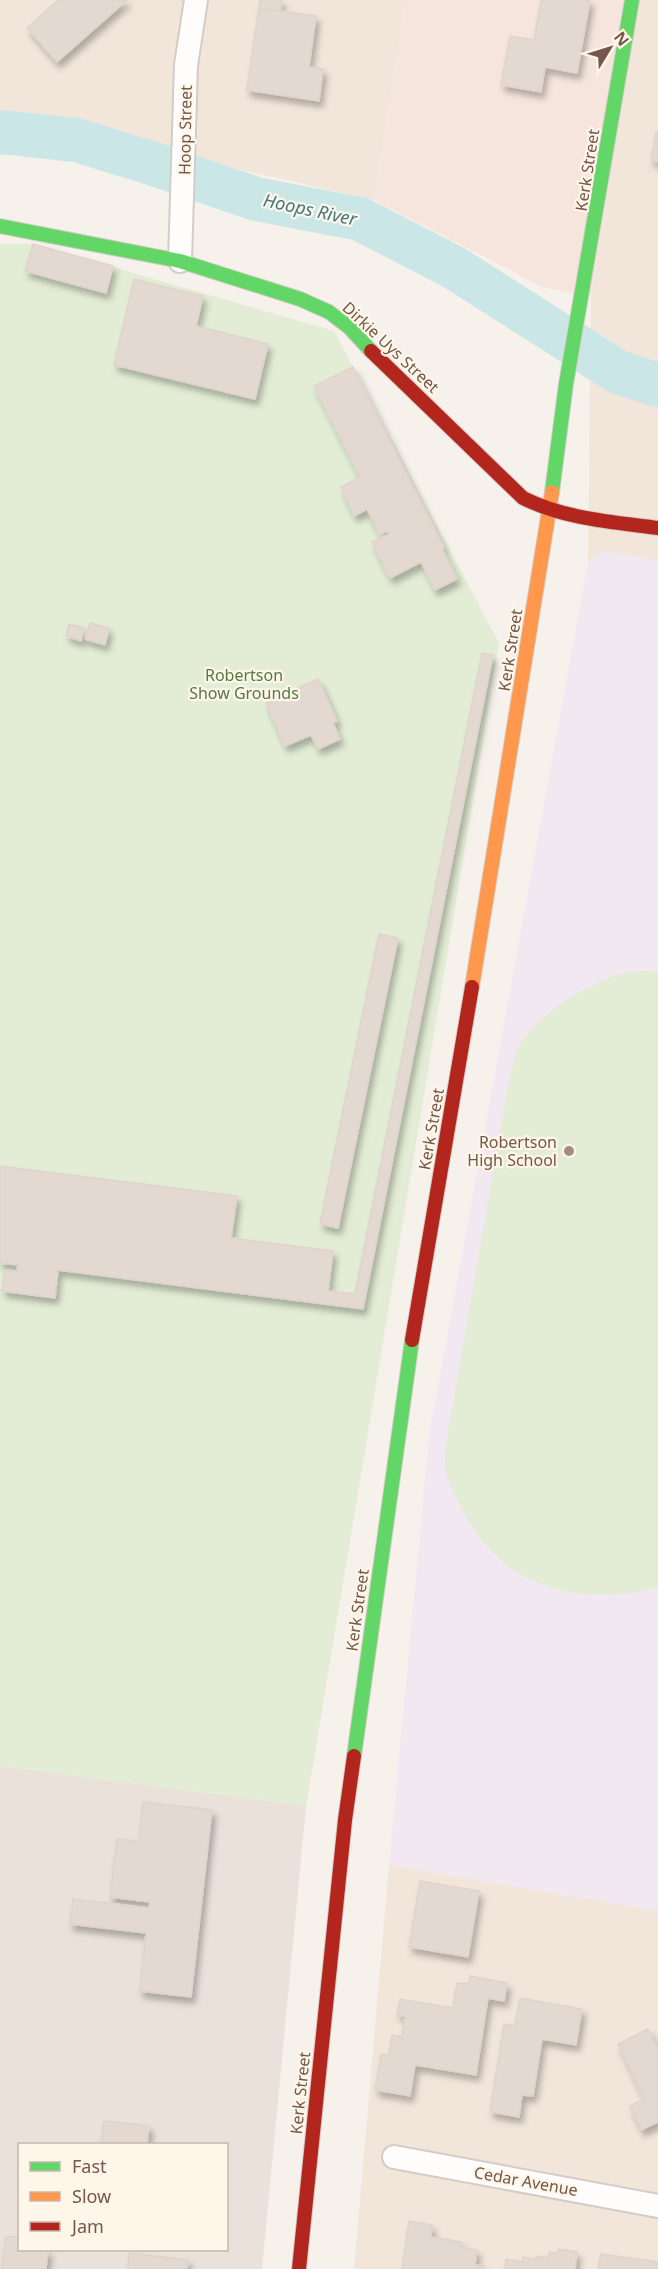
<svg xmlns="http://www.w3.org/2000/svg" width="658" height="2269" viewBox="0 0 658 2269" font-family="'Noto Sans',sans-serif">
<style>
.residential{fill:#f2e6da}
.commercial{fill:#f6e5dd}
.industrial{fill:#e9e1da;fill-rule:evenodd}
.education{fill:#f2e8f2}
.green{fill:#e3edd5}
.lines{fill:none;stroke-linecap:round;stroke-linejoin:round}
.river{stroke:#cbe6e6;stroke-width:44}
.building{fill:#e3d9d1;stroke:#dfd4cc;stroke-width:1.5;filter:url(#shadow)}
.street-casing{stroke:#d4ccc7;stroke-width:26}
.fast-casing{stroke:#d5ccc6;stroke-width:16}
.slow-casing{stroke:#d5ccc6;stroke-width:16}
.jam-casing{stroke:#d5ccc6;stroke-width:16}
.street{stroke:#fefdfc;stroke-width:22}
.fast{stroke:#63d668;stroke-width:14}
.slow{stroke:#ff974d;stroke-width:14}
.jam{stroke:#b3261e;stroke-width:14}
.poi-dot{fill:#a28d82;stroke:#fff6ea;stroke-width:2}
.labels{text-anchor:middle;stroke-width:4.5;stroke-linejoin:round;paint-order:stroke}
.street-label{font-size:16px;fill:#74574a;stroke:#fff6ea}
.park-label{font-size:16px;fill:#547a42;stroke:#fff6ea}
.poi-label{font-size:16px;fill:#74574a;stroke:#fff6ea;text-anchor:end}
.water-label{font-size:18px;font-style:italic;fill:#407981;stroke:#fff6ea}
</style>
<defs>
<filter id="shadow"><feDropShadow dx="3.5" dy="6" stdDeviation="3" flood-color="#0004"/></filter>
</defs>
<rect width="100%" height="100%" fill="#f6f1ea"/>
<!-- residential -->
<g class="residential">
<polygon points="0,0 406,0 374,200 0,115"/>
<polygon points="637,0 658,0 658,561 605,551 588,562 591,297"/>
<polygon points="389,1865 658,1911 658,2269 354,2269"/>
</g>
<!-- commercial -->
<polygon class="commercial" points="406,0 637,0 591,297 543,287 374,200"/>
<!-- industrial -->
<path class="industrial" d="M0 1766 306 1806 262 2269H0ZM20 2144H226V2250H20Z"/>
<!-- education -->
<polygon class="education" points="605,551 658,561 658,1911 389,1865 429,1436 588,562"/>
<!-- green -->
<g class="green">
<polygon points="0,244 33,244 334,331 499,643 306,1806 0,1766"/>
<path d="M644 971H658V1588C582 1607 506 1589 466 1517 458 1501 446 1483 445 1466 444 1457 447 1447 447 1438L510 1076C513 1067 514 1057 518 1049 532 1017 588 983 621 974 628 972 636 972 644 971Z"/>
</g>
<g class="lines">
<!-- river -->
<polyline class="river" points="0,132 76,140 154,164 256,199 360,219 453,267 618,372 658,385"/>
</g>
<!-- building -->
<g class="building">
<polygon points="58,0 127,0 57,62 27,28"/>
<polygon points="260,0 282,0 280,11 259,8"/>
<polygon points="541,0 590,0 577,73 545,67 541,92 501,85 510,36 534,40"/>
<polygon points="259,8 316,16 309,67 323,69 319,101 247,90"/>
<polygon points="656,132 658,132 658,162 651,160"/>
<polygon points="33,244 113,266 106,293 25,271"/>
<polygon points="134,279 203,296 196,326 268,344 255,399 114,365"/>
<polygon points="353,367 444,548 442,549 457,579 435,590 421,562 390,578 372,542 389,534 387,531 380,535 367,509 354,516 341,487 360,477 314,386"/>
<polygon points="90,623 109,628 105,645 85,639"/>
<polygon points="69,624 85,628 81,641 66,636"/>
<polygon points="482,653 493,655 363,1309 58,1270 55,1298 2,1291 5,1270 17,1271 18,1265 0,1263 0,1166 237,1196 231,1238 333,1251 328,1291 355,1294"/>
<polygon points="318,679 337,721 333,723 340,739 318,749 311,735 285,746 266,703"/>
<polygon points="379,934 398,938 338,1228 320,1224"/>
<polygon points="143,1802 212,1810 191,1997 140,1991 146,1933 70,1924 73,1899 149,1908 150,1902 110,1897 117,1839 139,1842"/>
<polygon points="420,1881 479,1891 468,1957 409,1947"/>
<polygon points="470,1976 507,1983 504,2001 488,1998 476,2075 415,2065 410,2096 375,2090 381,2054 389,2055 392,2035 402,2037 405,2016 397,2015 400,1999 453,2008 457,1983 469,1984"/>
<polygon points="520,1998 582,2009 576,2045 542,2039 533,2096 522,2095 519,2117 490,2112 504,2024 515,2026"/>
<polygon points="648,2029 658,2050 658,2122 641,2130 630,2106 644,2099 618,2044"/>
<polygon points="104,2121 149,2126 147,2144 101,2144"/>
<polygon points="409,2221 432,2225 431,2237 462,2242 461,2247 477,2250 475,2265 484,2266 484,2269 402,2269"/>
<polygon points="6,2236 20,2237 20,2250 48,2250 46,2269 2,2269"/>
<polygon points="558,2249 577,2252 575,2269 505,2269 506,2259 522,2262 523,2257 536,2260 536,2256 548,2258 549,2252 557,2253"/>
<polygon points="129,2253 188,2260 187,2269 128,2269"/>
<polygon points="601,2254 658,2262 658,2269 598,2269"/>
</g>
<g class="lines">
<!-- street casing -->
<g class="street-casing">
<g id="street">
<polyline points="180,261 186,65 196,0"/>
<polyline points="394,2157 658,2206"/>
</g>
</g>
<!-- fast casing -->
<g class="fast-casing">
<g id="fast">
<polyline points="0,226 180,261 300,299 329,312 350,328 371,351"/>
<polyline points="552,492 566,384 632,0"/>
<polyline points="354,1756 412,1340"/>
</g>
</g>
<!-- slow casing -->
<g class="slow-casing">
<polyline id="slow" points="472,987 552,492"/>
</g>
<!-- jam casing -->
<g class="jam-casing">
<g id="jam">
<path d="M371 351 523 498C565 519 612 522 658 528"/>
<polyline points="412,1340 472,987"/>
<polyline points="299,2269 345,1820 354,1756"/>
</g>
</g>
<!-- street -->
<use href="#street" class="street"/>
<!-- fast -->
<use href="#fast" class="fast"/>
<!-- slow -->
<use href="#slow" class="slow"/>
<!-- jam -->
<use href="#jam" class="jam"/>
</g>
<!-- markers -->
<circle class="poi-dot" cx="569" cy="1151" r="6"/>
<g class="labels">
<!-- street labels -->
<g class="street-label">
<text transform="translate(185 130) rotate(-89)" y="6">Hoop Street</text>
<text transform="translate(587 170) rotate(-81)" y="6">Kerk Street</text>
<text transform="translate(391 347) rotate(43)" y="6">Dirkie Uys Street</text>
<text transform="translate(510 650) rotate(-81)" y="6">Kerk Street</text>
<text transform="translate(431 1129) rotate(-80)" y="6">Kerk Street</text>
<text transform="translate(357 1610) rotate(-82)" y="6">Kerk Street</text>
<text transform="translate(300 2093) rotate(-84)" y="6">Kerk Street</text>
<text transform="translate(526 2181) rotate(10)" y="6">Cedar Avenue</text>
</g>
<!-- park labels -->
<g class="park-label">
<text x="244" y="681">Robertson<tspan x="244" dy="18">Show Grounds</tspan></text>
</g>
<!-- poi labels -->
<g class="poi-label">
<text x="557" y="1148">Robertson<tspan x="557" dy="18">High School</tspan></text>
</g>
<!-- water labels -->
<g class="water-label">
<text transform="translate(310 210) rotate(12)" y="6">Hoops River</text>
</g>
</g>
<!-- legend -->
<rect x="18" y="2143" width="210" height="108" fill="#fff6ea" stroke="#c7b6aa" stroke-width="1.5"/>
<rect x="30" y="2162" width="30" height="9" fill="#63d668" stroke="#c7b6aa" stroke-width="1.5"/>
<text x="72" y="2173" font-size="18" fill="#74574a">Fast</text>
<rect x="30" y="2192" width="30" height="9" fill="#ff974d" stroke="#c7b6aa" stroke-width="1.5"/>
<text x="72" y="2203" font-size="18" fill="#74574a">Slow</text>
<rect x="30" y="2222" width="30" height="9" fill="#b3261e" stroke="#c7b6aa" stroke-width="1.5"/>
<text x="72" y="2233" font-size="18" fill="#74574a">Jam</text>
<!-- north arrow -->
<g transform="translate(610 48) rotate(52)" stroke="#fff6ea" stroke-width="4.5" paint-order="stroke">
<path d="M0-4.5L10 22L0 15L-10 22Z" fill="#74574a"/>
<text y="-9" font-size="16" font-weight="bold" text-anchor="middle" fill="#74574a">N</text>
</g>
</svg>
